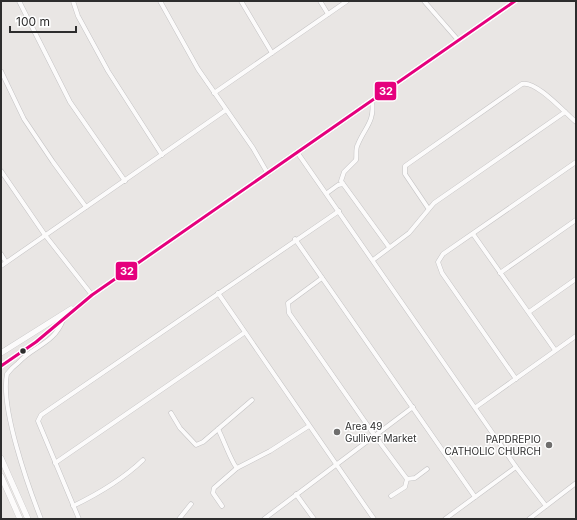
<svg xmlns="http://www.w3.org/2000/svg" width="577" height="520" viewBox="0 0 577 520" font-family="Inter,sans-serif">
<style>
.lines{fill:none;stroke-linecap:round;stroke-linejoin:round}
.street-casing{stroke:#c4c3c4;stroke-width:5}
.secondary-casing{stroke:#c4c3c4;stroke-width:6}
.street{stroke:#fcfbfb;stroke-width:4}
.secondary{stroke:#fcfbfb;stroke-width:5.5}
.bus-1-casing{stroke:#fff;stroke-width:6}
.bus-1{stroke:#e5007d;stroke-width:3}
.bus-dot{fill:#2d2d2d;stroke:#fff;stroke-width:1.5}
.poi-dot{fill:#6f6e6d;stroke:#fff;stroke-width:1.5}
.labels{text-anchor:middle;stroke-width:3;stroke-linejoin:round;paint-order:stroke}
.poi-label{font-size:10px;fill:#2d2d2d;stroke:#fff;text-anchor:start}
.line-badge{stroke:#fff;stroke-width:1.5}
.badge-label{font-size:11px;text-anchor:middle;font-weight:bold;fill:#fff}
</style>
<rect width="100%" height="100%" fill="#e9e6e4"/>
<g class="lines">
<!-- street casing -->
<g class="street-casing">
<g id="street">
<polyline points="19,1 70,102 125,181"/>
<polyline points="73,1 78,16 108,71 162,155"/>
<polyline points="160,1 198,69 253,148 268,174"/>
<polyline points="241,1 272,53"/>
<polyline points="320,1 328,14"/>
<polyline points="424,1 458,40"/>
<polyline points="1,71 24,119 53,162 86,207"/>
<polyline points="214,93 347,1"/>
<path d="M372 100C375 122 365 127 358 144 355 149 357 154 356 160L344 172 341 181 389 247"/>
<polyline points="297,152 516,467 546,506"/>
<polyline points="1,171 45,235 92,295"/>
<polyline points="327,193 338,185 343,184"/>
<path d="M428 208 405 174V166L522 84C536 80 565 113 576 122"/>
<polyline points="473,234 555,350"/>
<polyline points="295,239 475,497"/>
<polyline points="1,254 6,262"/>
<polyline points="373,260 409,233 434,203 565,112"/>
<polyline points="1,266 226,110"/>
<polyline points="500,273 576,220"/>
<polyline points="322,278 288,303 289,313 375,436 407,479 415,478 427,469"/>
<polyline points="218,293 374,519"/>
<polyline points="529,312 576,279"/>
<polyline points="516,379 442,273 438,262 443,254 576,162"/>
<polyline points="476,407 576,336"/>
<polyline points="171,413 180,428 196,445 203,442 252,400"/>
<path d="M218 429C223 438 232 464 237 468"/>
<polyline points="55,463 244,333"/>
<polyline points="296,494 314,519"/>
<polyline points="391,496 405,487 407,479"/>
<path d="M73 506C98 494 123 479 143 460"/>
<polyline points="222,506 213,493 214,488 237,468 270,451 309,426"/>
<path d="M41 519C28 486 0 407 7 374 10 370 14 366 18 363 33 346 54 344 63 320"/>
<polyline points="79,519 38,421 41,415 339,211"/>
<polyline points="179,519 191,504"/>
<polyline points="264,519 413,407"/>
<polyline points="445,519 516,467"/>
<polyline points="529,519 576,483"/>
</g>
</g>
<!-- secondary casing -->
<g class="secondary-casing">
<g id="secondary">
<polyline points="1,353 71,309"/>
<polyline points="1,366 36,342 92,295 515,1"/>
<polyline points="1,458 28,519"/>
<polyline points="1,476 20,519"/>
</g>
</g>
<!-- street -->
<use href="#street" class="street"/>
<!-- secondary -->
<use href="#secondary" class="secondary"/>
<!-- bus-1 casing -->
<g class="bus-1-casing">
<polyline id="bus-1" points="1,366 36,342 92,295 515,1"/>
</g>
<!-- bus-1 -->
<use href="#bus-1" class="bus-1"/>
</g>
<!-- markers -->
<circle class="bus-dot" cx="23" cy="351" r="3.5"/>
<g class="poi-dot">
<circle cx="337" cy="432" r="4"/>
<circle cx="549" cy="445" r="4"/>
</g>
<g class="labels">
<!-- poi labels -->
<g class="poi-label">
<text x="345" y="430">Area 49<tspan x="345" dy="12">Gulliver Market</tspan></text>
<text x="541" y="443" text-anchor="end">PAPDREPIO<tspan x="541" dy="12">CATHOLIC CHURCH</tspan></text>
</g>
</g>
<g class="line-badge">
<rect x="374" y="81" width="23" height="20" rx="4" fill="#e5007d"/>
<rect x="115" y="261" width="23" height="20" rx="4" fill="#e5007d"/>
</g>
<g class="badge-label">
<text x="386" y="95">32</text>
<text x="127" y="275">32</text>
</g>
<!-- border -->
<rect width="577" height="520" fill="none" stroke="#2d2d2d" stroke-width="4"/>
<!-- scale -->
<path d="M10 26v6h66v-6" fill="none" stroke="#2d2d2d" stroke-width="2"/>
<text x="16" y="26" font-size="12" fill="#2d2d2d" stroke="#ffffff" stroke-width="3" paint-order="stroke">100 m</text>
</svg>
